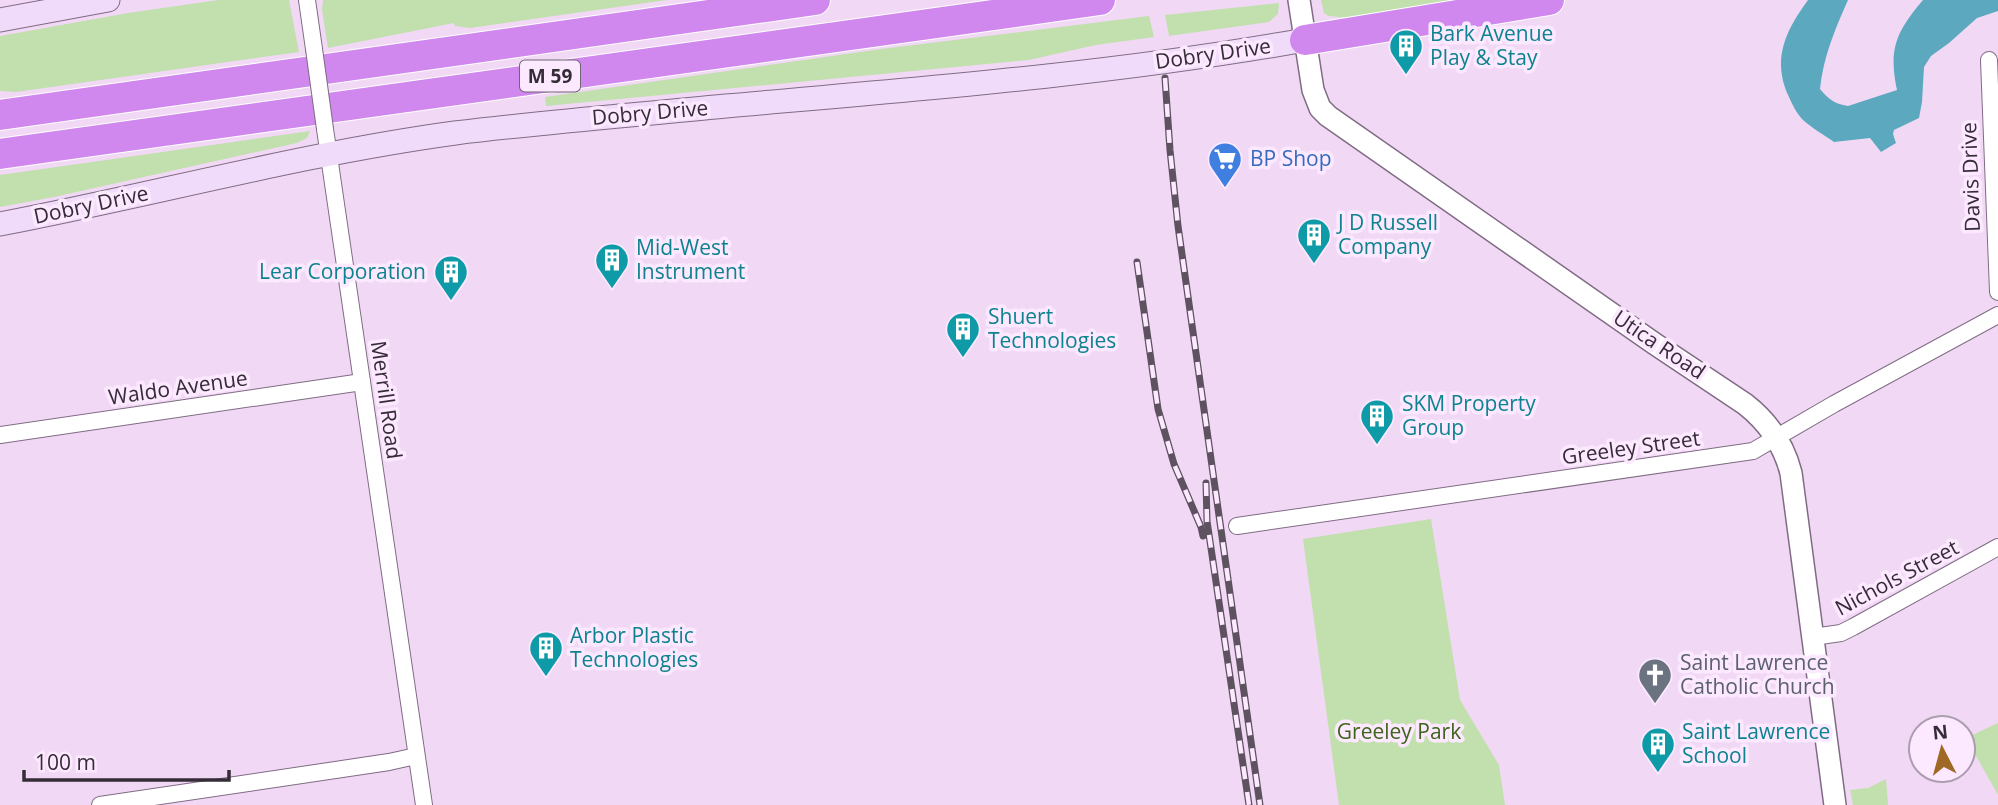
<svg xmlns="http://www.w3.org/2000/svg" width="1998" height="805" viewBox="0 0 1998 805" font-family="'Open Sans',sans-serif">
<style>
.green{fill:#c2dfae}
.water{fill:#5ca9bf}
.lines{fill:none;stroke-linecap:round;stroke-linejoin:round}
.minor-casing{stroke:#806b84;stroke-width:18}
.tertiary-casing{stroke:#806b84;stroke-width:24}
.secondary-casing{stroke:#806b84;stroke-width:25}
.motorway-casing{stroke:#fff;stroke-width:32}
.minor{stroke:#fff;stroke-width:16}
.tertiary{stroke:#fff;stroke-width:21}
.secondary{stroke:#f1dbfa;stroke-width:23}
.motorway{stroke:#d088ee;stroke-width:30}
.rail-casing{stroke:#5e5160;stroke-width:7}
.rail{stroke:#fce8ff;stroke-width:4.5;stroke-dasharray:13;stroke-linecap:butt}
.minor-bridge-casing{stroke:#806b84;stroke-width:18;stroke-linecap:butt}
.minor-bridge{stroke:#fff;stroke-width:16}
.labels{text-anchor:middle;stroke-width:7;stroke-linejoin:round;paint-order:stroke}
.shield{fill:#fce8ff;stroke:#716473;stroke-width:2}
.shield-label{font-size:19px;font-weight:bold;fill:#352c37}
.culture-label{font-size:21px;fill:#0d838f;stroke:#fce8ff;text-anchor:start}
.street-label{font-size:21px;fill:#352c37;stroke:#fce8ff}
.shop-label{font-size:21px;fill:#366cbe;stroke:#fce8ff;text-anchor:start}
.worship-label{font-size:21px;fill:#5b616d;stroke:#fce8ff;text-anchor:start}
.park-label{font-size:21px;fill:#3e6419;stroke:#fce8ff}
</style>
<rect width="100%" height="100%" fill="#f1d9f5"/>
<!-- green -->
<g class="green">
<polygon points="218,0 289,0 299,52 16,92 0,91 0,36 128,13"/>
<polygon points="323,0 667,0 470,28 455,26 454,23 328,48 322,10"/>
<polygon points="1321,0 1472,0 1348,18 1329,16 1324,13"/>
<polygon points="1279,3 1278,14 1269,22 1169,36 1165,15"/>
<polygon points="1149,16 1154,37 1096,45 1029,60 546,106 545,97 881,49"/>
<polygon points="310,131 307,138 297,143 54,197 0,207 0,175"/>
<polygon points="1431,519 1460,700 1499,765 1505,805 1339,805 1303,539"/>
<polygon points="1998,723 1998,795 1966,738"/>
<polygon points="1886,779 1888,805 1853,805 1850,790 1868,788"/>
</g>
<!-- water -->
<path class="water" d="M1808 0H1848C1835 29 1823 58 1820 89 1828 99 1835 104 1848 106L1897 90C1888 48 1897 31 1923 0H1998V11L1977 18 1949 43 1931 56 1924 67 1922 102 1919 118 1894 130 1893 134 1896 143 1881 152 1870 138 1834 142C1824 135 1812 128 1803 120 1797 114 1792 104 1789 97 1771 60 1786 30 1808 0Z"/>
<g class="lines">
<!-- minor casing -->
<g class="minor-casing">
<g id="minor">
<polyline points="307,0 314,49"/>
<polyline points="1989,60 1998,292"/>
<polyline points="325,129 424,805"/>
<polyline points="0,435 362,382"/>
<polyline points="1237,526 1753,451 1834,404 1998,315"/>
<polyline points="1813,637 1841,633 1853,627 1998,547"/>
<polyline points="100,805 389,762 416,756"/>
</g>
</g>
<!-- tertiary casing -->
<g class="tertiary-casing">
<path id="tertiary" d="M1299 0 1313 90 1320 108 1328 116 1655 344 1745 404C1768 422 1784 445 1791 473L1835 805"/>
</g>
<!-- secondary casing -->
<g class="secondary-casing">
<g id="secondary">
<polyline points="0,20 108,0"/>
<path d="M0 224C152 195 301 154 455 133 545 122 635 115 726 106 919 89 1114 74 1305 40"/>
</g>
</g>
<!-- motorway casing -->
<g class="motorway-casing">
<g id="motorway">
<polyline points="1305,40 1549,0"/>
<polyline points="0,115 815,0"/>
<polyline points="0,154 1100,0"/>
</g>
</g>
<!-- minor -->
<use href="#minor" class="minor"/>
<!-- tertiary -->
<use href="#tertiary" class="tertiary"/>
<!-- secondary -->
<use href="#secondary" class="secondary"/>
<!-- motorway -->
<use href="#motorway" class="motorway"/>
<!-- rail casing -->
<g class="rail-casing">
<g id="rail">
<polyline points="1165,78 1170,150 1178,226 1260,805"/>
<polyline points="1137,262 1158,409 1174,464 1201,527 1203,536"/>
<polyline points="1206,483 1207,521 1249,805"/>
</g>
</g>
<!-- rail -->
<use href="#rail" class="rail"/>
<!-- minor-bridge casing -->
<g class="minor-bridge-casing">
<polyline id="minor-bridge" points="314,49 325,129"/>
</g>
<!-- minor-bridge -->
<use href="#minor-bridge" class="minor-bridge"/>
</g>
<!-- icons -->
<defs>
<g id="building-pin" transform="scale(1.75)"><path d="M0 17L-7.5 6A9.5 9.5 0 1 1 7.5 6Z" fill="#0f9aa8" stroke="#fce8ff"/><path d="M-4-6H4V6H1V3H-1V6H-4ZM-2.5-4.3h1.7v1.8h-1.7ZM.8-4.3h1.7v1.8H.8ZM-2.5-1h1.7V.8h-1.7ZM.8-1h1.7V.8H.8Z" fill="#fff"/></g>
<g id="supermarket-pin" transform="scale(1.75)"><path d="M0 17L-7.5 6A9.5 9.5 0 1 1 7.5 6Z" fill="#3f7fe0" stroke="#fce8ff"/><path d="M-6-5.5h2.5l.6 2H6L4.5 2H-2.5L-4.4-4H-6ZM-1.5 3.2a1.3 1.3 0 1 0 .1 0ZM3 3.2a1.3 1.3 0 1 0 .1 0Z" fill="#fff"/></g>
<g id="church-pin" transform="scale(1.75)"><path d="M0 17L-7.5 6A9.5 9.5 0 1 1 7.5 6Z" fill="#6b7280" stroke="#fce8ff"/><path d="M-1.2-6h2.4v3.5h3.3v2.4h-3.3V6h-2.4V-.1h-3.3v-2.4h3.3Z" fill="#fff"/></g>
</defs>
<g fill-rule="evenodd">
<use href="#building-pin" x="1406" y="46"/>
<use href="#supermarket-pin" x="1225" y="159"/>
<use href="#building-pin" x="1314" y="235"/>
<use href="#building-pin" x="612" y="260"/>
<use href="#building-pin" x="451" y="272"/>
<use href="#building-pin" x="963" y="329"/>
<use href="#building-pin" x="1377" y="416"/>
<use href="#building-pin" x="546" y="648"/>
<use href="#church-pin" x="1655" y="675"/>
<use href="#building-pin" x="1658" y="744"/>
</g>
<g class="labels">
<!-- shield labels -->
<rect class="shield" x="520" y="60.5" width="60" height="31" rx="5"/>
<g class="shield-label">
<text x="550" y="83">M 59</text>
</g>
<!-- culture labels -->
<g class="culture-label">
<text x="1430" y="41">Bark Avenue<tspan x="1430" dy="24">Play &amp; Stay</tspan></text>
<text x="1338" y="230">J D Russell<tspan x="1338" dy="24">Company</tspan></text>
<text x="636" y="255">Mid-West<tspan x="636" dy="24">Instrument</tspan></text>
<text x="426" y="279" text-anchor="end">Lear Corporation</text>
<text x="988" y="324">Shuert<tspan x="988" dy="24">Technologies</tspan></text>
<text x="1402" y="411">SKM Property<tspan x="1402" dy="24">Group</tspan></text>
<text x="570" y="643">Arbor Plastic<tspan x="570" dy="24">Technologies</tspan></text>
<text x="1682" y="739">Saint Lawrence<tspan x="1682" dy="24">School</tspan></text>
</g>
<!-- street labels -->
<g class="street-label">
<text transform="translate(1213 54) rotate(-8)" y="7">Dobry Drive</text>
<text transform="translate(650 113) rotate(-5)" y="7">Dobry Drive</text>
<text transform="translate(1971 177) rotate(-92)" y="7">Davis Drive</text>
<text transform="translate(91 205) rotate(-12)" y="7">Dobry Drive</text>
<text transform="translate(1659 345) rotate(34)" y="7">Utica Road</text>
<text transform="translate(178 388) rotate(-8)" y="7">Waldo Avenue</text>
<text transform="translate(386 400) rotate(82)" y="7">Merrill Road</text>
<text transform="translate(1631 448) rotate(-8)" y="7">Greeley Street</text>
<text transform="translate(1897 578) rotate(-28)" y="7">Nichols Street</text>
</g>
<!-- shop labels -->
<g class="shop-label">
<text x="1250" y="166">BP Shop</text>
</g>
<!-- worship labels -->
<g class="worship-label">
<text x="1680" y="670">Saint Lawrence<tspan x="1680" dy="24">Catholic Church</tspan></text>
</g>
<!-- park labels -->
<g class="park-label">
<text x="1399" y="739">Greeley Park</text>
</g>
</g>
<!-- north arrow -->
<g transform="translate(1942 749) rotate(354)"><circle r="33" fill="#fce8ff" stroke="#ac9daf" stroke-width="2"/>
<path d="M0-5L12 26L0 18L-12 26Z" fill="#a06825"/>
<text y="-10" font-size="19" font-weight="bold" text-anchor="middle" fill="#352c37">N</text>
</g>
<!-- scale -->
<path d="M24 770v10h205v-10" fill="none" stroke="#352c37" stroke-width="3.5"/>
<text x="35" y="770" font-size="21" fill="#352c37" stroke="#fce8ff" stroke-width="5" paint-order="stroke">100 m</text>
</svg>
